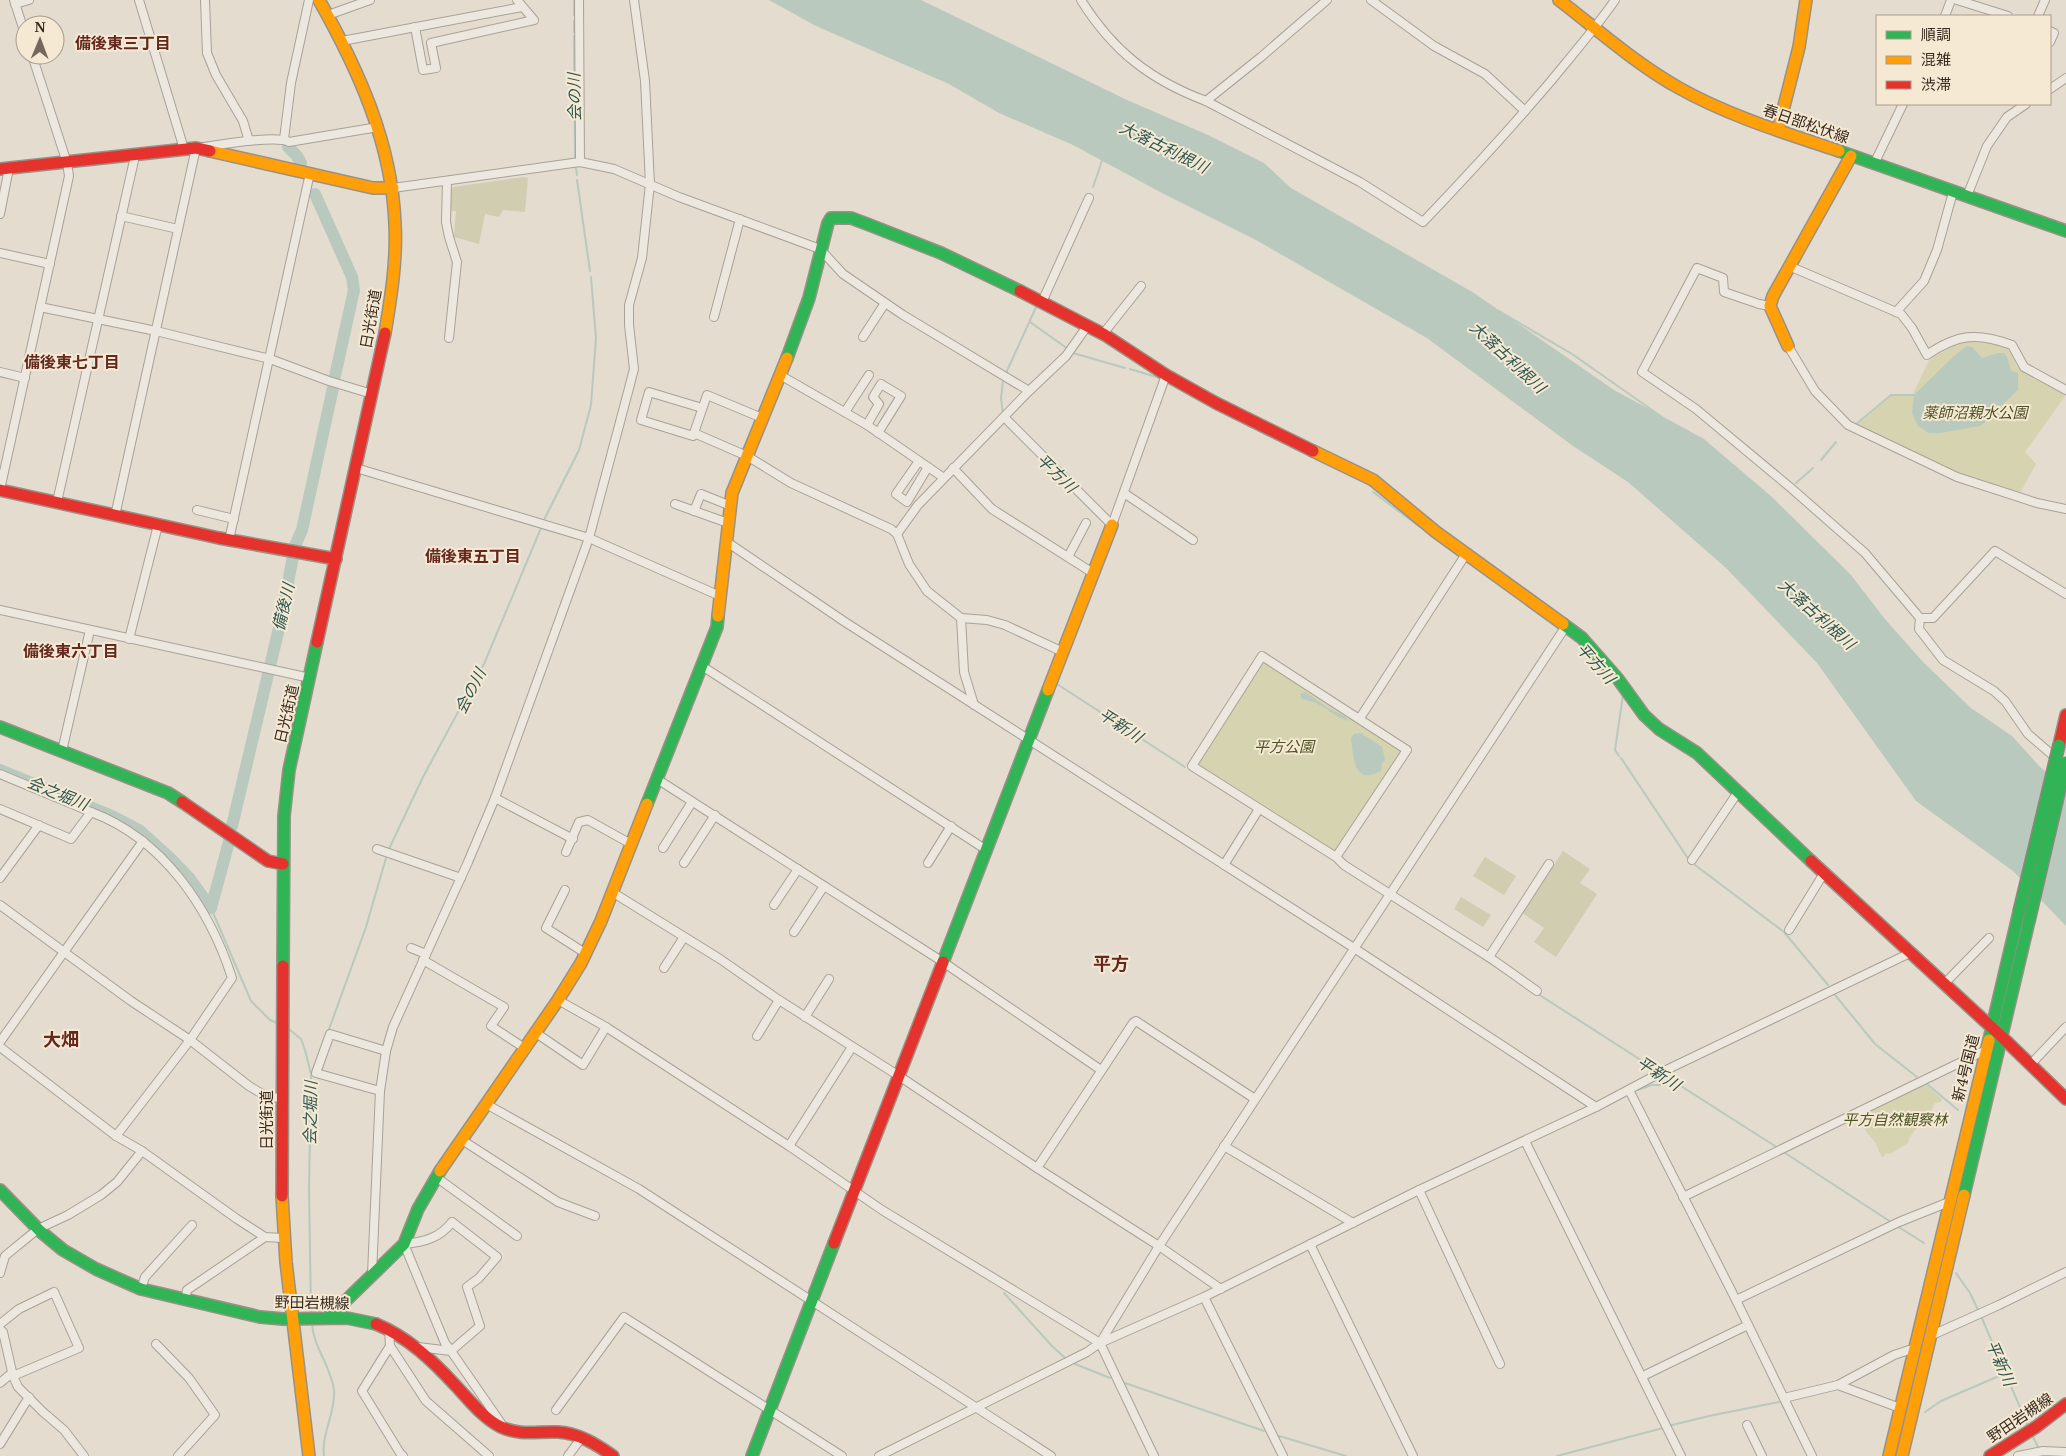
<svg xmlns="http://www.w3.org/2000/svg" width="2066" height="1456" viewBox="0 0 2066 1456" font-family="'Noto Serif','Noto Sans JP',serif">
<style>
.green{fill:#d5d3b0}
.cemetery{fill:#d0cdb0}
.water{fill:#b9c9be}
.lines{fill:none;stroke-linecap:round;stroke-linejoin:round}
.stream{stroke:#b9c9be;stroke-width:2}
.river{stroke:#b9c9be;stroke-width:12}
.street-casing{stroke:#a9a197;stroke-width:10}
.fast-casing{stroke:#999186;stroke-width:14}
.slow-casing{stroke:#999186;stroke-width:14}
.jam-casing{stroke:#999186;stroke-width:14}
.street{stroke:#ece7df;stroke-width:8}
.fast{stroke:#30b455;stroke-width:11}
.slow{stroke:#ff9f0a;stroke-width:11}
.jam{stroke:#e5322d;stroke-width:11}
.fast-bridge-casing{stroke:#8f877e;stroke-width:14;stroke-linecap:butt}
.fast-bridge{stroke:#30b455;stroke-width:11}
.labels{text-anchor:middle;stroke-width:4;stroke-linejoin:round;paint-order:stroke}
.street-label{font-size:15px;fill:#38291e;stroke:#f5e9d3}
.park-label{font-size:15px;font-style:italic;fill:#4c5425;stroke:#f5e9d3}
.neighbourhood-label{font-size:16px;font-weight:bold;fill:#64281e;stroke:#f5e9d3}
.water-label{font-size:16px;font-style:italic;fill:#2e5852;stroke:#f5e9d3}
.quarter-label{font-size:18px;font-weight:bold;fill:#64281e;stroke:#f5e9d3}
</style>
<rect width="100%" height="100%" fill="#e4dcce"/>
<!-- green -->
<g class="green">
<path d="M1968 342C1996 343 2006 337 2017 367L2066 395 2025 452 2036 464 2020 493 1959 475 1855 427 1891 396H1912L1929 360 1958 343Z"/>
<polygon points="1262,656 1407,750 1336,857 1192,766"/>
<path d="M1925 1084 1942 1099 1941 1102 1935 1103 1931 1111 1926 1114C1922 1127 1910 1131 1908 1143L1890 1154 1886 1153 1883 1158C1880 1154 1879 1151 1877 1146 1874 1138 1864 1133 1864 1124L1872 1121 1874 1115 1870 1109Z"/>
</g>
<!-- cemetery -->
<g class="cemetery">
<polygon points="524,177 528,178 525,212 503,210 499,217 485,214 479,244 454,237 456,211 451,211 451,190 453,187"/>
<polygon points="1563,851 1590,869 1580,883 1597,894 1556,957 1534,942 1544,928 1522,913"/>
<polygon points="1485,857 1516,876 1504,895 1473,876"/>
<polygon points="1461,897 1491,915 1483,927 1454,909"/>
</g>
<!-- water -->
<g class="water">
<polygon points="769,0 921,0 1127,100 1208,135 1264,163 1291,188 1474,293 1614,390 1704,439 1772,497 1851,575 1884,618 1923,662 1971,708 2012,736 2040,767 2066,788 2066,926 2013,871 1916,801 1817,663 1726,568 1628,482 1573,446 1427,338 1256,240 1162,193 1073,145 999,113 949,84 816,26"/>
<polygon points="1967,346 1972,347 1982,358 1998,353 2004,353 2007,357 2011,371 2018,373 2018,390 2002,405 1997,405 1989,411 1989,419 1980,426 1940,433 1929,433 1918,426 1912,413 1914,395 1954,356"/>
<path d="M1305 692 1328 708 1344 716 1349 721C1337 719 1328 708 1316 703 1311 700 1306 701 1301 698L1300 694Z"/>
<path d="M1361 733 1382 747 1385 760 1382 763 1381 771C1353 786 1354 758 1351 738L1354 734Z"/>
</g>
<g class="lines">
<!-- stream -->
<g class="stream">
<polyline points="574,0 574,15"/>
<polyline points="574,32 574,21"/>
<polyline points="574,36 575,157"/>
<polyline points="576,168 577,175"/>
<polyline points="577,180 590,271"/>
<polyline points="1093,187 1102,161"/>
<polyline points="1499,311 1572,354 1662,417"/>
<polyline points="1030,322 1068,349"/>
<polyline points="1073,353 1125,368"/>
<polyline points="1130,369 1160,378"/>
<polyline points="1006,373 1037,305"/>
<polyline points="1003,381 1001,398 1003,414"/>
<polyline points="1855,425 1891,395 1914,395"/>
<polyline points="1009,427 1034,452"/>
<polyline points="1821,460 1836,442"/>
<polyline points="1796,483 1813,468"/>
<polyline points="1373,492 1420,527"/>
<polyline points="544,520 579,450 591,405 596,338 591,277"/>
<polyline points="1443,544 1449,549"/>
<polyline points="1454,552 1459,556"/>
<polyline points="1057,684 1185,767"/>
<polyline points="1619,756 1615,750 1623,695"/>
<polyline points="1621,758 1689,860"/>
<polyline points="389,849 423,777 484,664 541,528"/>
<polyline points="1695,865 1784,932 1828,985"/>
<polyline points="1399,904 1502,971"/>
<polyline points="211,908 251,1001 270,1020 277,1023"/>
<polyline points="1538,994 1658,1071"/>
<polyline points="1835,995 1875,1044 1917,1077"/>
<polyline points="290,1030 301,1039 305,1050 311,1074 309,1190 311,1313"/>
<polyline points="328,1032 366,927 386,858"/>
<polyline points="311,1074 314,1066"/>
<polyline points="1662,1074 1778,1148"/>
<polyline points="1927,1084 1958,1110"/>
<polyline points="1637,1090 1652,1085 1679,1085"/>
<polyline points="1782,1151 1891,1222"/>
<polyline points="1897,1226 1924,1243"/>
<polyline points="1956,1273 1970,1293 1979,1312"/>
<polyline points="1004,1293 1052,1346 1065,1358"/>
<polyline points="1981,1316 2028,1426"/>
<path d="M312 1323C313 1347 331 1366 334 1390 336 1412 321 1434 324 1456"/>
<polyline points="1075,1364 1110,1378"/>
<polyline points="1125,1383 1264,1431"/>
<polyline points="1827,1391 1837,1389"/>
<polyline points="1925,1412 1941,1401 2006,1373"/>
<polyline points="1668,1426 1709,1416 1779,1402"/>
<polyline points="2032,1435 2039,1449"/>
<polyline points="1279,1436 1346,1456"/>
<polyline points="1557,1456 1663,1428"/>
</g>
<!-- river -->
<g class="river">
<polyline points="288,147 297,156 301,163"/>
<polyline points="315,194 352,277 354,290 335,376"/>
<polyline points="0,770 112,816 139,830 170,858 190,879 211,908"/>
<polyline points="232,826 280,624 295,546 302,530 333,388"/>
<polyline points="211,908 230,838"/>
</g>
<!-- street casing -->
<g class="street-casing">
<g id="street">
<polyline points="14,0 25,34"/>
<polyline points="139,0 184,149"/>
<polyline points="205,0 207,53 216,75 243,121 249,141"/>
<polyline points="579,0 580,162"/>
<path d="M1081 0C1113 51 1150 80 1206 101L1360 182 1423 222C1467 176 1510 129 1551 81 1573 54 1595 29 1615 0"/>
<polyline points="1371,0 1434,46 1485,74 1525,111"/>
<polyline points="1957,0 2008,16"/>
<polyline points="15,4 29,0"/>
<polyline points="328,15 370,0"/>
<polyline points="1945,16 1951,0"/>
<polyline points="2038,16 2045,0"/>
<polyline points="415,27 423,70 436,68 431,43 534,20 517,0"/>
<polyline points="2050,31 2054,33 2050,42"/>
<polyline points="342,41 522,7"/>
<polyline points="2050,89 2066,78"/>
<polyline points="1206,101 1261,57 1327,0"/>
<polyline points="284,139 291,83 309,0"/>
<polyline points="1874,164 1903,104"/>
<polyline points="447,181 446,222 449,237 457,262 449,338"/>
<polyline points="393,188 580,162 614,169 679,197 820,249 843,274 903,315 1029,391"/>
<polyline points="1967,196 1987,146 2007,117 2026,104"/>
<polyline points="0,214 9,168"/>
<polyline points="121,216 178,229"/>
<polyline points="0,253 50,264"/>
<path d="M1789 266 1901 314 1912 328 1927 355C1957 334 1977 332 2012 345L2024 367 2066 390"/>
<polyline points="1042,302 1089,198"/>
<polyline points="1770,306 1759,304 1724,292 1723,278 1697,268 1642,372 1696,409 1791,488 1865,553 1920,618 1919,629 1943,660 1994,691 2005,701 2028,734 2057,759"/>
<polyline points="40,307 156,331 270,359 329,381 372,394"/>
<polyline points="1896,312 1924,281 1937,250 1953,192"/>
<polyline points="714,317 740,219"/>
<polyline points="1103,334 1141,286"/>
<polyline points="863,337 885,303"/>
<polyline points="1788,346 1815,391 1848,425 1957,477 2037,503 2066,509"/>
<polyline points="0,372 25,378"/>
<polyline points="780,375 867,425 944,478"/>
<polyline points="702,408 649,392 641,420 693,436 694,433 747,456 791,483 891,529 897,534 909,564 927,591 961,618 987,620 1005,625 1063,652"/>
<polyline points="845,412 869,375"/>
<polyline points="1004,417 1112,525 1166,375"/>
<polyline points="867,425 879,404 873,397 881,384 901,396 878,433"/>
<polyline points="694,433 707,395 762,418"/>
<polyline points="919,461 896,494 907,502 928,467"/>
<polyline points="356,468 589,538 720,596"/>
<polyline points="953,468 992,509 1093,573"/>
<polyline points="0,490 69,176 67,163 32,55"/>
<polyline points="1124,493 1193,540"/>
<polyline points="57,502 135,156"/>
<polyline points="675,504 728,523"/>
<polyline points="197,510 234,519"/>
<polyline points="694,511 701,494 731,506"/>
<path d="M115 516 196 148C215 146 276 134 289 142L378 127"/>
<polyline points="897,534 918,505 1029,391 1066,356 1088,325"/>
<polyline points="229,540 310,173"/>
<polyline points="727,542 845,622 1354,948 1596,1107"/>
<polyline points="1068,557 1086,523"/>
<polyline points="0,610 310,678"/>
<polyline points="961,618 964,672 974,705"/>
<polyline points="1920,618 1933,618 1995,551 2066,594"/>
<polyline points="129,639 158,525"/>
<polyline points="702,666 985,849"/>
<polyline points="1360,718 1466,554"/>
<polyline points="62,751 90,630"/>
<polyline points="0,774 91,812"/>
<polyline points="657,779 943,962 1101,1070"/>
<polyline points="495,798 573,839"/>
<path d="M0 809 71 839 91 812C163 839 209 907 232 978L190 1040 116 1136"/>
<polyline points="663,848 692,802"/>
<polyline points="377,849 461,878"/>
<polyline points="566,852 579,822 588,820 631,844"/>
<polyline points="1336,857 1407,750 1262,656 1192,766 1336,857 1344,865 1489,957 1537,991"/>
<polyline points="1692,860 1738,792"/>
<polyline points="684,863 715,815"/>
<polyline points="928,863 951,826"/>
<polyline points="1224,865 1259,809"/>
<polyline points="0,878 39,825"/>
<polyline points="565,890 546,928 585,953"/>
<polyline points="612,892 720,959 779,1000 899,1076 1037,1168 1159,1246 1221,1289"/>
<polyline points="0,905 131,1001 190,1040 249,1086 269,1098 282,1097"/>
<polyline points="774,905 798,869"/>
<polyline points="1789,930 1824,873"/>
<polyline points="794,932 824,886"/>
<polyline points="411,948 426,954"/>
<polyline points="1489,957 1549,864"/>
<polyline points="423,960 504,1007 491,1026 526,1049"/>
<polyline points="664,968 684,937"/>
<polyline points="1944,984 1989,938"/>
<polyline points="558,1000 606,1027 789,1146 882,1210 1100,1343 1154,1456"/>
<polyline points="805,1017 829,979"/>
<polyline points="536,1033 583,1065 606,1027"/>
<polyline points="757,1036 779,1000"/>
<polyline points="0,1042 143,841"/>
<polyline points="0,1047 116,1136 142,1151 237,1219 265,1237 283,1238"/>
<polyline points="2031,1064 2066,1027"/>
<polyline points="1629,1090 1736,1300 1812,1456"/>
<polyline points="380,1091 316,1073 330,1034 386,1051"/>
<polyline points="486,1104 639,1189 1051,1456"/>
<polyline points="462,1140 558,1202 595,1216"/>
<polyline points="1525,1141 1681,1456"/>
<polyline points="789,1146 852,1047"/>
<polyline points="1224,1146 1353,1223"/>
<polyline points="1037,1168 1133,1023 1136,1021 1255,1099"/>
<polyline points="436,1177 517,1236"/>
<polyline points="1419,1190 1500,1364"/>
<polyline points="1683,1197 1986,1050"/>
<polyline points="1310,1244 1413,1456"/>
<polyline points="0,1273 5,1256 11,1251 38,1229 68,1215 101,1195 117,1182 142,1151"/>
<polyline points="372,1274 380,1091 386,1051 393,1027 468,862 495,798 589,538 628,392 634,369 629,325 629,305 642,258 650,184 645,81 634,0"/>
<polyline points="141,1289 145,1277 192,1225"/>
<polyline points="1204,1297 1283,1456"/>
<polyline points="185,1300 187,1290 265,1237"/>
<polyline points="1736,1300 1899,1222 1949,1202"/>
<polyline points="0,1324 19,1309 54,1292 79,1348 13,1376"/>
<polyline points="0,1329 3,1332 13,1376 18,1387 43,1412 64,1430 84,1456"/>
<polyline points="389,1329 390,1346 426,1401 489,1456"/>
<polyline points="1930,1336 1999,1305 2066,1272"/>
<polyline points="1100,1343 1159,1246 1566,626"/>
<polyline points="156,1344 189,1378 215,1415 178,1456"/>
<polyline points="390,1346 362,1391 400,1453 403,1456"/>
<path d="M418 1347 451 1351 480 1326 467 1287 479 1278 497 1257 452 1222C440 1238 424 1242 404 1244L445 1343 451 1351 503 1426"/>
<polyline points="1643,1376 1748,1325"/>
<polyline points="0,1383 12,1373"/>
<polyline points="1838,1385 1900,1408"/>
<polyline points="1784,1398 1838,1385 1894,1355 1915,1348"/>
<polyline points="556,1410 624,1317 842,1456"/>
<polyline points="1747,1425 1762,1456"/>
<polyline points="0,1444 29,1397"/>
<polyline points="568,1456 582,1437"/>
<polyline points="879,1456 1087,1352 1100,1343 1204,1297 1419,1190 1596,1107 1662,1072 1910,953"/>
<polyline points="2018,1456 2043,1451 2066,1452"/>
</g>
</g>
<!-- fast casing -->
<g class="fast-casing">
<g id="fast">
<polyline points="1839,151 2066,231"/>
<polyline points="787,358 809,298 828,223 831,218 851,218 867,224 941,253 1020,291"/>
<polyline points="1563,624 1582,638 1618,679 1644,715 1659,729 1697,753 1811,861"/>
<polyline points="0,727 168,793 182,802"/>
<polyline points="647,804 717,627 718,616"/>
<polyline points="943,962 1048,690"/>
<polyline points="283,966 284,816 289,770 317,642"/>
<polyline points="1989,1040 2019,912"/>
<polyline points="0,1190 40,1231 63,1250 96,1269 141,1289 260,1317 283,1319 347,1318 376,1324"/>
<polyline points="1964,1195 2029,921"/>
<polyline points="328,1318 404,1244 418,1209 440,1171"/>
<polyline points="752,1456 834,1243"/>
</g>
</g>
<!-- slow casing -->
<g class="slow-casing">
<g id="slow">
<path d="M319 0C358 69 392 143 395 224 397 260 391 297 385 333"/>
<path d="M1559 0C1598 30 1636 64 1679 88 1729 116 1785 133 1839 151"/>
<polyline points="1778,130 1799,47 1806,0"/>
<polyline points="210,151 373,188 393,188"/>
<polyline points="1788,346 1770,306 1773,296 1851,156"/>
<polyline points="1313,451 1373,480 1436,532 1563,624"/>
<polyline points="718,616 732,493 787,358"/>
<polyline points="1048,690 1112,525"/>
<polyline points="440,1171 558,1000 581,963 601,921 647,804"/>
<polyline points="282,1196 286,1262 309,1456"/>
<polyline points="1889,1456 1989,1040"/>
<polyline points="1902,1456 1964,1195"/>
</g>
</g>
<!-- jam casing -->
<g class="jam-casing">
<g id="jam">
<polyline points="0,169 196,148 210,151"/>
<polyline points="1020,291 1105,335 1166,375 1216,403 1313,451"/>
<polyline points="0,490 219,538 336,559"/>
<polyline points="317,642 385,333"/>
<polyline points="2059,745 2066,715"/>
<polyline points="182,802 268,861 283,864"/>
<polyline points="1811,861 2001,1036 2066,1099"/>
<polyline points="282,1196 283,966"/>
<polyline points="834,1243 943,962"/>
<path d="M376 1324C408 1337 433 1361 456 1386 470 1401 483 1418 501 1427 520 1436 538 1431 558 1432 578 1433 596 1444 613 1456"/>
<polyline points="1990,1456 2036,1427 2066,1404"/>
</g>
</g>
<!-- street -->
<use href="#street" class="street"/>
<!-- fast -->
<use href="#fast" class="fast"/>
<!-- slow -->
<use href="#slow" class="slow"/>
<!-- jam -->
<use href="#jam" class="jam"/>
<!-- fast-bridge casing -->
<g class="fast-bridge-casing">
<g id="fast-bridge">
<polyline points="2019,912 2059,745"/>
<polyline points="2029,921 2066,762"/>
</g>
</g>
<!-- fast-bridge -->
<use href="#fast-bridge" class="fast-bridge"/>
</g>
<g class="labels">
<!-- street labels -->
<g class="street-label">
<text transform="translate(1806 124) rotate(19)" y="5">春日部松伏線</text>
<text transform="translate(371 319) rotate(-80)" y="5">日光街道</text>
<text transform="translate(287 714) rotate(-77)" y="5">日光街道</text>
<text transform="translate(1966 1068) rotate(-76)" y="5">新4号国道</text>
<text transform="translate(267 1120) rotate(-90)" y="5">日光街道</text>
<text transform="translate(312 1303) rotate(1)" y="5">野田岩槻線</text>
<text transform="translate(2020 1418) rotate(-34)" y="5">野田岩槻線</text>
</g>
<!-- park labels -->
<g class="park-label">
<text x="1975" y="418">薬師沼親水公園</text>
<text x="1284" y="752">平方公園</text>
<text x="1895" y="1125">平方自然観察林</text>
</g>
<!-- neighbourhood labels -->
<g class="neighbourhood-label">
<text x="123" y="49">備後東三丁目</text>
<text x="72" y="368">備後東七丁目</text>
<text x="473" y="562">備後東五丁目</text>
<text x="71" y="657">備後東六丁目</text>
</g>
<!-- water labels -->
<g class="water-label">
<text transform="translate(574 97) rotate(-91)" y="6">会の川</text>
<text transform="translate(1164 147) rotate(26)" y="6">大落古利根川</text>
<text transform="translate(1508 357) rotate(43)" y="6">大落古利根川</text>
<text transform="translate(1057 473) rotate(44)" y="6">平方川</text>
<text transform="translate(283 607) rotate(-77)" y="6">備後川</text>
<text transform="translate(1817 614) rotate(42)" y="6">大落古利根川</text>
<text transform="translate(1596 663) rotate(48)" y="6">平方川</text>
<text transform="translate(470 691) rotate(-63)" y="6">会の川</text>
<text transform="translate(1121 725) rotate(33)" y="6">平新川</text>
<text transform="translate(58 793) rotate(22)" y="6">会之堀川</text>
<text transform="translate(1659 1073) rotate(33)" y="6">平新川</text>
<text transform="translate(310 1113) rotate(-89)" y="6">会之堀川</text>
<text transform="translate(2001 1363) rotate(66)" y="6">平新川</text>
</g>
<!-- quarter labels -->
<g class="quarter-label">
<text x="1111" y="970">平方</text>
<text x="61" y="1046">大畑</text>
</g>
</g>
<!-- legend -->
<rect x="1876" y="15" width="175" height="90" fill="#f5e9d3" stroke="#a99c8b"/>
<rect x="1886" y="31" width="25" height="8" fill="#30b455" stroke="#a99c8b"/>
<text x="1921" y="40" font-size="15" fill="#38291e">順調</text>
<rect x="1886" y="56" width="25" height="8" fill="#ff9f0a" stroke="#a99c8b"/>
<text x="1921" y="65" font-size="15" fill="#38291e">混雑</text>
<rect x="1886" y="81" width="25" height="8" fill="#e5322d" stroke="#a99c8b"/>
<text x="1921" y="90" font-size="15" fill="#38291e">渋滞</text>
<!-- north arrow -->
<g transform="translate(40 40) rotate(1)"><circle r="24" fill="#f5e9d3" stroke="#a99c8b"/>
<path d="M0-4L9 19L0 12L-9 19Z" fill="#74685c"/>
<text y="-8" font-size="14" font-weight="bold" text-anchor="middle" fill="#38291e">N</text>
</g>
</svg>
